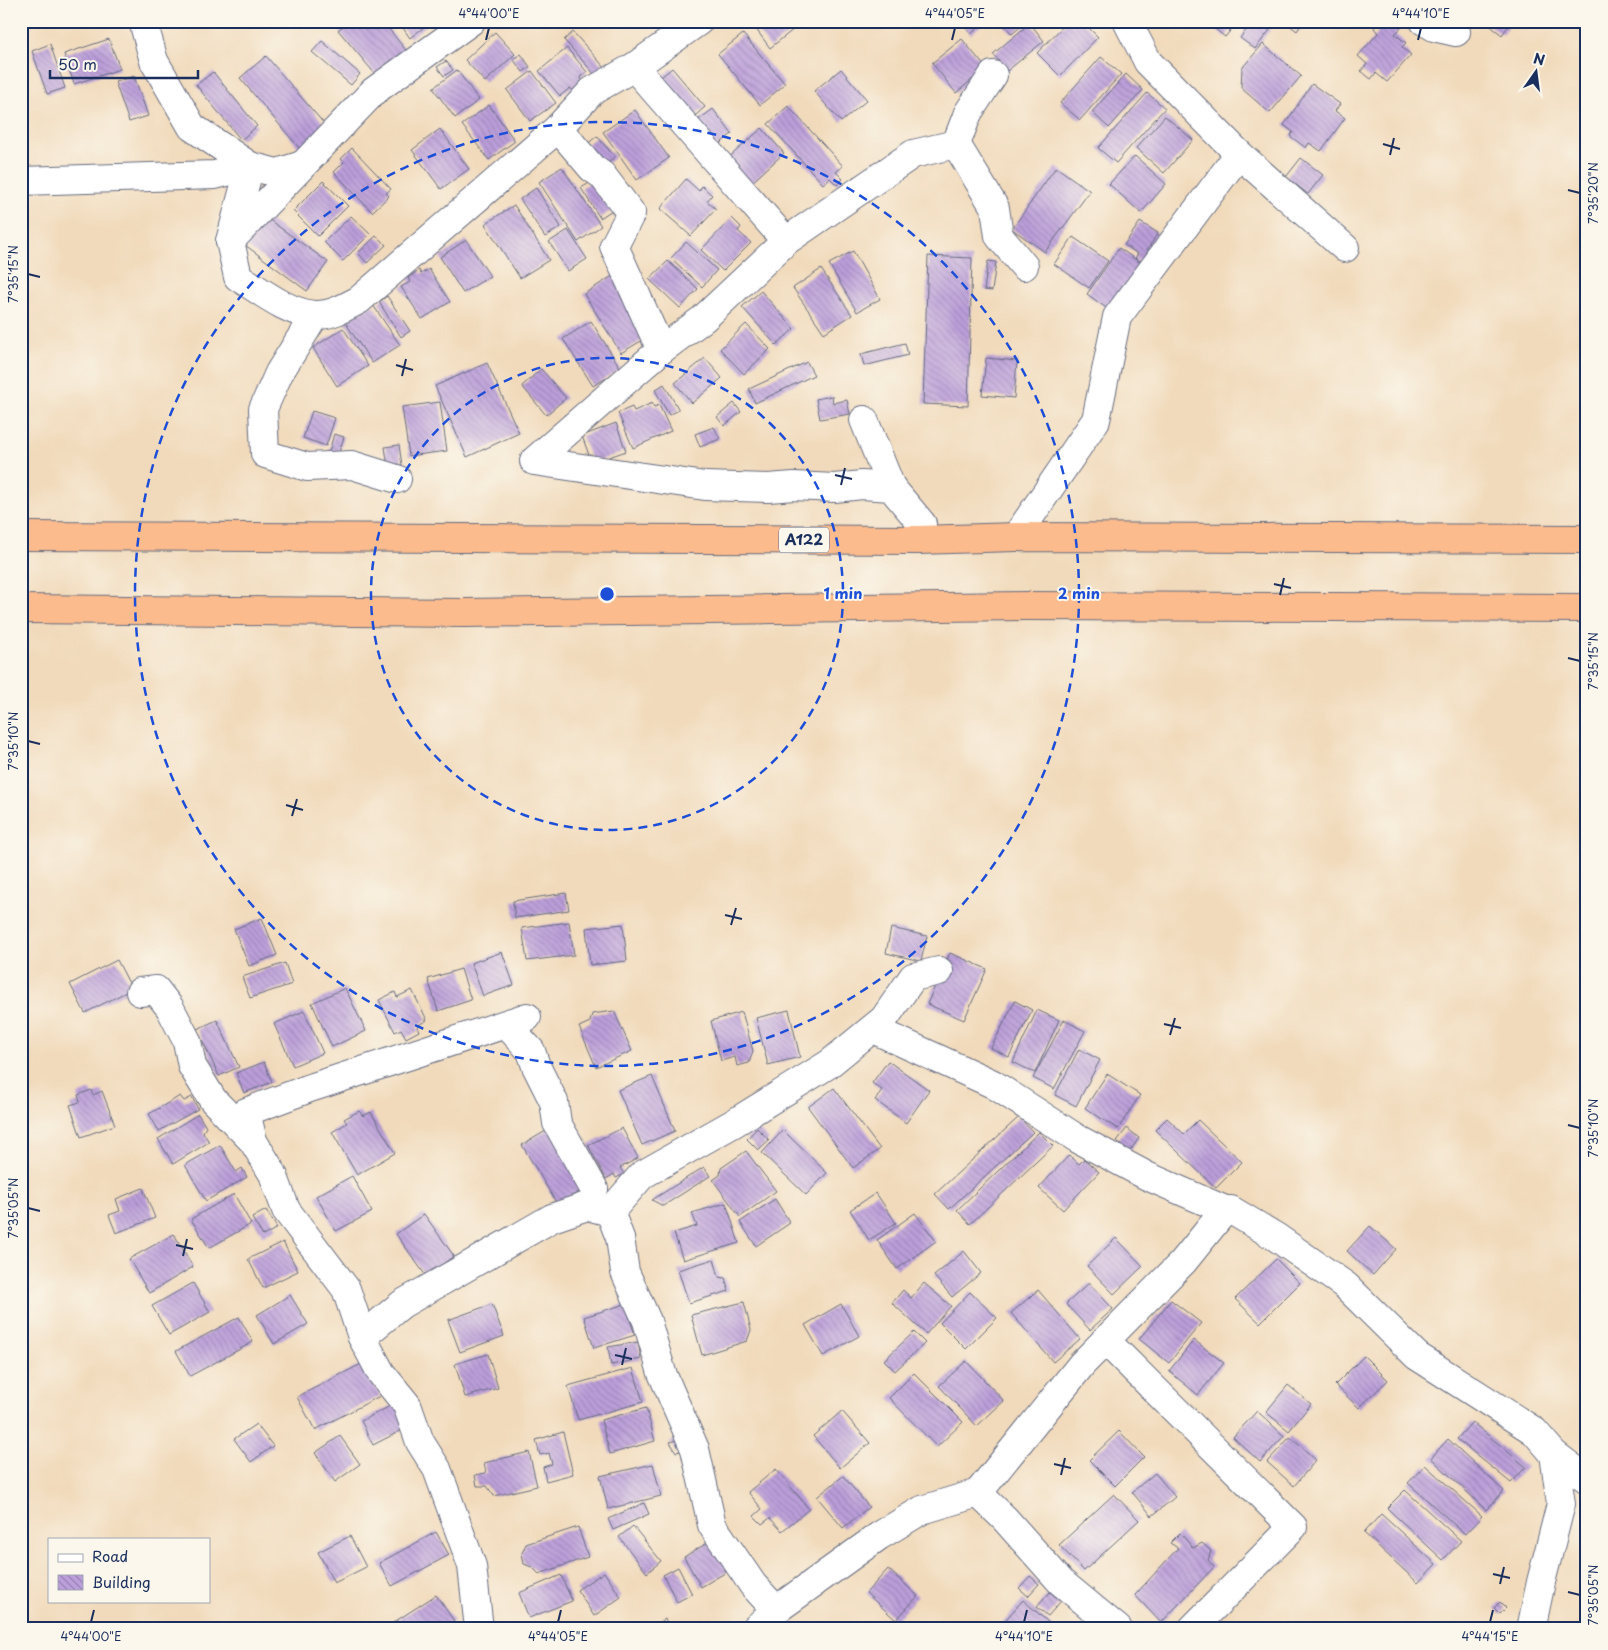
<svg xmlns="http://www.w3.org/2000/svg" width="1608" height="1650" viewBox="0 0 1608 1650" font-family="'Playpen Sans',sans-serif">
<style>
.building{fill:url(#building-back-hatch)}
.lines{fill:none;stroke-linecap:round;stroke-linejoin:round}
.minor-casing{stroke:#666b7f;stroke-width:30}
.highway-casing{stroke:#666b7f;stroke-width:30}
.minor{stroke:#fff;stroke-width:28}
.highway{stroke:#fbbb8d;stroke-width:28}
.ticks{fill:none;stroke:#1b2f5e;stroke-width:2}
.ring{fill:none;stroke:#1d4ed8;stroke-width:2.5;stroke-dasharray:9 6}
.labels{text-anchor:middle;stroke-width:4;stroke-linejoin:round;paint-order:stroke}
.shield{fill:#fbf7ec;stroke:#5e6b89;stroke-width:1}
.shield-label{font-size:15px;font-weight:bold;fill:#1b2f5e}
.centre{fill:#1d4ed8;stroke:#fbf7ec;stroke-width:2.5}
.ring-label{font-size:15px;text-anchor:middle;font-weight:bold;fill:#1d4ed8;stroke:#fbf7ec;stroke-width:4;stroke-linejoin:round;paint-order:stroke}
.neatline{fill:none;stroke:#1b2f5e;stroke-width:2}
.ticks-label{font-size:12px;text-anchor:middle;fill:#1b2f5e}
</style>
<defs>
<pattern id="building-back-hatch" width="6" height="6" patternUnits="userSpaceOnUse" patternTransform="scale(1.25)"><rect width="6" height="6" fill="#bc9fda"/><path d="M-1 5l2 2M0 0l6 6M5-1l2 2" fill="none" stroke="#9882b4"/></pattern>
</defs>
<rect width="100%" height="100%" fill="#fbf7ec"/>
<filter id="ink" filterUnits="userSpaceOnUse"><feTurbulence type="fractalNoise" baseFrequency=".02" numOctaves="2"/><feDisplacementMap in="SourceGraphic" scale="10" xChannelSelector="R" yChannelSelector="G"/><feConvolveMatrix kernelMatrix="1 2 1 2 8 2 1 2 1" color-interpolation-filters="sRGB"/></filter>
<filter id="wash" filterUnits="userSpaceOnUse"><feTurbulence type="fractalNoise" baseFrequency=".0096" numOctaves="4" result="noise"/><feDisplacementMap in="SourceGraphic" scale="20" xChannelSelector="R" yChannelSelector="G"/><feGaussianBlur stdDeviation="1.12" result="paint"/><feColorMatrix in="noise" values="0 0 0 0 0 0 0 0 0 0 0 0 0 0 0 0 0 1.4 0 .05"/><feComposite in="paint" operator="in"/></filter>
<g filter="url(#wash)">
<rect width="100%" height="100%" fill="#f1dabb"/>
<g id="blocks">
<!-- building -->
<g class="building">
<polygon points="349,21 382,21 406,50 376,75 338,30"/>
<polygon points="398,21 432,21 410,38"/>
<polygon points="750,21 788,21 794,29 770,48"/>
<polygon points="960,21 986,21 971,34"/>
<polygon points="1000,21 1027,21 1012,34"/>
<polygon points="1068,21 1082,21 1098,37 1060,76 1037,53"/>
<polygon points="1205,21 1232,21 1236,24 1225,37"/>
<polygon points="1253,21 1259,21 1270,30 1255,49 1240,38"/>
<polygon points="1284,21 1304,21 1297,31"/>
<polygon points="1380,21 1393,21 1401,28 1395,34 1406,43 1402,47 1411,55 1387,82 1376,73 1371,79 1361,71 1367,64 1358,56 1378,33 1374,28"/>
<polygon points="1484,21 1512,21 1502,35"/>
<polygon points="1030,23 1044,41 1007,71 993,54"/>
<polygon points="495,32 515,54 485,82 465,60"/>
<polygon points="573,32 606,69 597,77 564,40"/>
<polygon points="743,34 785,84 760,105 718,54"/>
<polygon points="109,39 120,69 74,84 64,54"/>
<polygon points="962,39 986,68 956,93 932,63"/>
<polygon points="322,41 360,74 351,85 312,52"/>
<polygon points="50,44 65,88 47,94 32,51"/>
<polygon points="1263,44 1301,76 1270,113 1241,88 1242,68"/>
<polygon points="567,48 587,72 580,77 584,82 573,91 570,88 560,96 539,71"/>
<polygon points="521,54 530,67 523,72 513,59"/>
<polygon points="266,56 326,126 299,148 240,78"/>
<polygon points="1101,57 1121,74 1080,120 1060,103"/>
<polygon points="446,61 453,70 444,76 437,67"/>
<polygon points="672,68 705,107 688,122 655,82"/>
<polygon points="841,69 867,100 841,122 814,91"/>
<polygon points="457,70 479,100 455,118 433,88"/>
<polygon points="532,71 556,103 530,121 507,90"/>
<polygon points="213,72 257,126 241,140 196,85"/>
<polygon points="1126,74 1143,90 1109,128 1092,112"/>
<polygon points="134,76 148,116 129,122 115,82"/>
<polygon points="1312,84 1340,104 1335,111 1345,118 1321,151 1309,143 1306,148 1290,136 1293,132 1284,125"/>
<polygon points="1147,93 1165,108 1116,163 1098,148"/>
<polygon points="489,105 515,141 489,160 462,125"/>
<polygon points="788,106 843,166 836,172 843,179 837,185 830,178 823,184 768,124"/>
<polygon points="713,109 732,134 713,149 693,124"/>
<polygon points="635,110 669,158 637,180 603,132"/>
<polygon points="1165,116 1193,140 1164,173 1136,148"/>
<polygon points="762,128 784,153 749,185 726,160"/>
<polygon points="440,129 469,169 441,189 412,150"/>
<polygon points="597,136 615,157 603,167 585,146"/>
<polygon points="352,148 391,189 386,193 389,196 372,212 334,172 344,162 341,159"/>
<polygon points="1135,156 1166,184 1141,213 1109,184"/>
<polygon points="1301,158 1323,175 1308,194 1286,177"/>
<polygon points="562,167 601,226 578,242 539,182"/>
<polygon points="1056,167 1090,191 1045,252 1012,229"/>
<polygon points="598,178 617,207 600,218 581,188"/>
<polygon points="686,179 699,191 702,186 712,195 707,201 716,209 691,236 660,209"/>
<polygon points="323,181 348,206 318,236 293,211"/>
<polygon points="536,188 561,227 545,237 520,199"/>
<polygon points="514,205 549,260 520,278 485,224"/>
<polygon points="261,214 328,262 307,291 241,242"/>
<polygon points="351,216 370,234 343,261 324,242"/>
<polygon points="732,218 741,227 738,231 751,243 723,271 701,250"/>
<polygon points="1140,222 1158,233 1147,250 1152,254 1145,264 1135,258 1138,254 1124,245"/>
<polygon points="568,230 587,259 568,271 549,242"/>
<polygon points="376,236 386,245 367,263 358,253"/>
<polygon points="1073,237 1108,261 1089,288 1054,264"/>
<polygon points="466,240 490,276 463,293 440,257"/>
<polygon points="686,242 717,270 702,287 671,258"/>
<polygon points="1119,248 1142,264 1109,310 1087,294"/>
<polygon points="853,251 880,299 857,312 829,264"/>
<polygon points="928,256 972,258 968,406 923,404"/>
<polygon points="668,261 698,289 680,308 649,279"/>
<polygon points="988,261 996,262 992,291 984,290"/>
<polygon points="429,269 450,302 422,319 401,287 410,282 408,278 419,270 421,274"/>
<polygon points="821,269 852,315 824,333 793,288"/>
<polygon points="614,275 651,335 621,353 584,294"/>
<polygon points="761,291 794,329 776,345 742,307"/>
<polygon points="387,296 410,331 401,337 379,302"/>
<polygon points="373,305 400,345 372,363 345,322"/>
<polygon points="591,321 621,369 593,386 563,339"/>
<polygon points="746,324 770,349 744,374 720,349"/>
<polygon points="343,328 368,366 337,386 313,348"/>
<polygon points="905,343 908,355 864,366 861,354"/>
<polygon points="705,358 722,378 692,403 675,383"/>
<polygon points="986,358 1017,361 1014,398 982,395"/>
<polygon points="807,362 814,375 755,403 749,389"/>
<polygon points="487,363 519,433 467,457 435,386"/>
<polygon points="541,369 566,398 546,415 522,386"/>
<polygon points="664,384 679,410 669,415 655,390"/>
<polygon points="832,396 833,403 847,400 850,414 820,419 816,399"/>
<polygon points="440,402 447,451 409,456 402,407"/>
<polygon points="652,403 654,407 659,405 671,431 633,448 618,413 632,407 634,411"/>
<polygon points="734,403 741,412 724,426 717,417"/>
<polygon points="312,411 335,418 326,446 303,438"/>
<polygon points="616,423 626,451 592,463 582,436"/>
<polygon points="714,427 720,439 700,447 695,434"/>
<polygon points="334,434 344,437 337,458 328,455"/>
<polygon points="399,445 402,465 388,467 385,447"/>
<polygon points="566,893 569,910 515,918 513,901"/>
<polygon points="262,918 277,955 249,966 234,929"/>
<polygon points="569,922 574,955 527,961 522,928"/>
<polygon points="623,924 627,961 590,965 586,928"/>
<polygon points="891,928 927,936 921,961 886,953"/>
<polygon points="502,952 514,985 483,996 471,963"/>
<polygon points="950,953 987,969 964,1020 927,1004"/>
<polygon points="117,960 132,989 85,1013 70,984"/>
<polygon points="285,963 292,984 250,998 242,977"/>
<polygon points="461,969 471,1000 438,1011 428,979"/>
<polygon points="345,988 366,1031 332,1047 312,1003"/>
<polygon points="412,990 427,1020 417,1026 419,1031 406,1038 401,1029 395,1032 379,1000 395,992 397,997"/>
<polygon points="1015,1001 1032,1010 1009,1057 991,1048"/>
<polygon points="789,1010 800,1057 768,1065 756,1018"/>
<polygon points="1037,1010 1059,1020 1035,1073 1013,1062"/>
<polygon points="304,1011 323,1053 293,1066 274,1024"/>
<polygon points="614,1011 632,1051 596,1067 579,1027 590,1022 592,1014"/>
<polygon points="742,1012 753,1051 749,1063 737,1066 735,1057 721,1061 711,1021"/>
<polygon points="217,1020 239,1067 219,1076 197,1029"/>
<polygon points="1064,1020 1085,1031 1054,1089 1033,1078"/>
<polygon points="1079,1049 1100,1060 1076,1106 1055,1095"/>
<polygon points="888,1061 929,1090 906,1123 875,1100 882,1090 872,1083"/>
<polygon points="264,1062 272,1082 244,1093 236,1073"/>
<polygon points="1107,1074 1140,1095 1118,1129 1085,1108"/>
<polygon points="652,1076 675,1131 642,1145 618,1090"/>
<polygon points="834,1088 880,1149 853,1168 808,1107"/>
<polygon points="91,1090 93,1095 102,1091 115,1125 81,1137 70,1105 80,1102 78,1095"/>
<polygon points="180,1096 184,1101 192,1097 198,1109 159,1131 149,1114"/>
<polygon points="359,1111 363,1116 371,1112 395,1153 357,1175 332,1132 347,1123 344,1119"/>
<polygon points="198,1114 206,1127 203,1132 209,1142 173,1164 158,1139"/>
<polygon points="1019,1117 1033,1132 949,1209 935,1194"/>
<polygon points="1167,1118 1184,1134 1198,1120 1242,1162 1216,1188 1155,1130"/>
<polygon points="551,1128 586,1188 557,1204 522,1145"/>
<polygon points="622,1128 638,1158 620,1168 624,1174 616,1178 614,1174 606,1179 588,1145"/>
<polygon points="757,1128 769,1140 758,1150 747,1139"/>
<polygon points="1127,1128 1139,1138 1130,1151 1117,1141"/>
<polygon points="783,1130 827,1173 806,1195 762,1153"/>
<polygon points="1039,1132 1053,1146 970,1224 957,1210"/>
<polygon points="220,1145 236,1172 242,1168 247,1177 206,1201 185,1165"/>
<polygon points="746,1151 776,1191 740,1217 713,1180 720,1175 721,1168"/>
<polygon points="1069,1155 1079,1164 1084,1159 1099,1172 1063,1210 1039,1188"/>
<polygon points="704,1167 710,1176 663,1206 652,1200"/>
<polygon points="352,1176 372,1212 336,1231 316,1196"/>
<polygon points="143,1188 155,1218 116,1233 109,1215 120,1211 116,1199"/>
<polygon points="876,1193 896,1223 869,1240 850,1210"/>
<polygon points="234,1194 251,1224 209,1248 191,1219"/>
<polygon points="775,1199 790,1223 756,1246 740,1222"/>
<polygon points="726,1203 739,1243 683,1260 674,1233 697,1226 692,1213"/>
<polygon points="266,1210 277,1228 263,1236 252,1218"/>
<polygon points="915,1213 936,1241 897,1269 877,1240"/>
<polygon points="424,1214 454,1256 426,1276 396,1234"/>
<polygon points="1370,1226 1396,1249 1373,1275 1347,1251"/>
<polygon points="174,1234 193,1267 149,1293 129,1259"/>
<polygon points="1116,1238 1143,1266 1114,1294 1087,1266"/>
<polygon points="283,1242 298,1271 263,1288 248,1259"/>
<polygon points="964,1251 981,1273 952,1297 934,1276"/>
<polygon points="714,1259 719,1277 725,1278 729,1291 689,1303 678,1270"/>
<polygon points="1276,1259 1300,1283 1260,1323 1235,1299"/>
<polygon points="193,1283 210,1312 169,1335 152,1306"/>
<polygon points="924,1283 951,1306 926,1334 892,1303 903,1290 911,1298"/>
<polygon points="1089,1283 1113,1309 1090,1330 1066,1304"/>
<polygon points="1038,1290 1080,1339 1053,1362 1011,1313"/>
<polygon points="970,1292 997,1318 966,1349 940,1323"/>
<polygon points="290,1295 308,1324 274,1344 257,1315"/>
<polygon points="1171,1300 1201,1323 1169,1363 1139,1339"/>
<polygon points="744,1302 751,1330 747,1341 702,1355 691,1315"/>
<polygon points="492,1304 504,1336 460,1352 448,1320"/>
<polygon points="625,1304 635,1335 594,1348 584,1317"/>
<polygon points="841,1304 859,1336 823,1356 805,1325"/>
<polygon points="239,1317 253,1342 190,1376 176,1351"/>
<polygon points="914,1332 925,1343 895,1371 884,1360"/>
<polygon points="1194,1340 1224,1363 1198,1395 1169,1371"/>
<polygon points="638,1342 641,1359 611,1365 608,1347"/>
<polygon points="488,1354 498,1388 465,1397 455,1364"/>
<polygon points="1364,1356 1388,1380 1359,1408 1335,1385"/>
<polygon points="966,1361 1004,1401 977,1426 939,1386"/>
<polygon points="363,1363 380,1396 315,1430 297,1397"/>
<polygon points="633,1368 643,1402 578,1420 568,1386"/>
<polygon points="914,1373 963,1422 937,1447 889,1398"/>
<polygon points="1288,1385 1311,1404 1289,1431 1266,1412"/>
<polygon points="398,1402 410,1426 373,1445 361,1421"/>
<polygon points="646,1408 655,1441 610,1454 601,1420"/>
<polygon points="842,1411 870,1443 840,1468 813,1436"/>
<polygon points="1257,1411 1284,1436 1260,1462 1233,1437"/>
<polygon points="1472,1422 1526,1467 1511,1483 1457,1439"/>
<polygon points="256,1424 273,1446 251,1462 234,1439"/>
<polygon points="1119,1431 1144,1457 1115,1486 1089,1460"/>
<polygon points="563,1432 573,1474 546,1481 543,1467 552,1464 549,1453 540,1455 536,1440"/>
<polygon points="340,1436 360,1464 335,1482 315,1453"/>
<polygon points="1290,1437 1316,1460 1294,1486 1267,1462"/>
<polygon points="682,1438 685,1450 676,1452 670,1442"/>
<polygon points="1448,1439 1504,1491 1486,1510 1431,1458"/>
<polygon points="529,1452 537,1486 494,1496 487,1486 477,1486 475,1475 486,1473 484,1463"/>
<polygon points="653,1464 661,1496 608,1509 600,1476"/>
<polygon points="1425,1465 1482,1516 1465,1534 1408,1483"/>
<polygon points="776,1469 809,1509 782,1531 770,1518 762,1524 754,1516 762,1509 748,1492"/>
<polygon points="1155,1473 1175,1497 1152,1516 1132,1492"/>
<polygon points="843,1476 869,1507 843,1528 817,1497"/>
<polygon points="1405,1490 1461,1541 1443,1560 1387,1508"/>
<polygon points="1114,1494 1139,1520 1084,1571 1059,1545"/>
<polygon points="644,1503 649,1514 613,1530 608,1519"/>
<polygon points="1381,1514 1436,1564 1418,1583 1364,1533"/>
<polygon points="633,1526 661,1561 647,1573 619,1537"/>
<polygon points="578,1527 588,1557 539,1574 532,1567 524,1564 522,1553 526,1544"/>
<polygon points="436,1532 449,1555 392,1586 379,1563"/>
<polygon points="1180,1533 1193,1548 1202,1543 1211,1551 1208,1560 1214,1567 1161,1623 1135,1595 1178,1548 1170,1543"/>
<polygon points="350,1536 366,1567 334,1583 318,1552"/>
<polygon points="717,1537 735,1567 701,1587 684,1557"/>
<polygon points="678,1567 692,1594 677,1602 663,1575"/>
<polygon points="888,1569 918,1596 896,1620 866,1593"/>
<polygon points="604,1572 621,1597 594,1616 577,1590"/>
<polygon points="561,1575 572,1601 529,1618 519,1593"/>
<polygon points="1030,1576 1039,1584 1028,1596 1019,1588"/>
<polygon points="1050,1592 1061,1601 1048,1616 1037,1607"/>
<polygon points="436,1595 454,1621 441,1629 390,1629 388,1626"/>
<polygon points="1023,1600 1056,1629 1004,1629 1000,1626"/>
<polygon points="1500,1602 1506,1608 1500,1614 1494,1608"/>
<polygon points="665,1619 671,1629 650,1629"/>
</g>
</g>
</g>
<g filter="url(#ink)">
<use href="#blocks" fill-opacity="0" stroke="#666b7f" stroke-width="1"/>
<g class="lines">
<!-- minor casing -->
<g class="minor-casing">
<g id="minor">
<polyline points="143,21 154,61 192,127 250,166 230,241 374,91 471,21"/>
<polyline points="1424,21 1434,27 1456,32"/>
<polyline points="558,128 592,168 602,175 631,213 614,246 661,350 703,319 786,241 634,67"/>
<polyline points="956,144 995,208 999,236 1024,266"/>
<polyline points="1239,154 1345,248"/>
<polyline points="21,181 215,175 250,166 277,173 302,165"/>
<path d="M230 241 238 277C261 291 286 312 314 315 330 316 346 307 359 300L558 128 592 91 634 67 699 21"/>
<polyline points="786,241 913,154 956,144 968,113 993,75"/>
<polyline points="315,315 279,373 263,409 265,454 307,467 352,465 397,479"/>
<polyline points="661,350 534,461 705,486 768,488 794,486 835,488 862,485 891,487 922,524 918,540"/>
<polyline points="864,420 891,487"/>
<polyline points="1016,537 1096,420 1117,317 1239,154 1148,62 1127,21"/>
<polyline points="140,992 156,990 170,1008 187,1041 192,1066 213,1100 253,1141"/>
<polyline points="507,1025 531,1051 536,1066 554,1102 557,1123 594,1189"/>
<polyline points="873,1029 993,1084 1078,1139 1147,1176 1225,1210"/>
<polyline points="610,1212 642,1175 734,1123 829,1064 884,1019 913,977 939,971"/>
<polyline points="362,1337 402,1304 552,1218 587,1206 610,1212 620,1238 625,1272 647,1321 662,1373 695,1449 712,1525 753,1585 776,1610"/>
<polyline points="1105,1340 1293,1527 1192,1629"/>
<polyline points="978,1493 1082,1364 1183,1262 1225,1210 1231,1210 1276,1237 1346,1286 1417,1356 1534,1431 1554,1454 1587,1479"/>
<polyline points="479,1629 472,1566 437,1469 420,1442 407,1405 381,1373 362,1337 346,1289 286,1210 273,1174 253,1141 246,1112 310,1088 527,1017"/>
<polyline points="755,1629 776,1610 879,1536 922,1510 978,1493 1005,1519 1061,1582 1118,1629"/>
<polyline points="1531,1629 1541,1582 1561,1504 1554,1454"/>
</g>
</g>
<!-- highway casing -->
<g class="highway-casing">
<g id="highway">
<polyline points="21,536 918,540 1016,537 1587,539"/>
<polyline points="21,609 465,613 1024,606 1587,608"/>
</g>
</g>
<!-- minor -->
<use href="#minor" class="minor"/>
<!-- highway -->
<use href="#highway" class="highway"/>
</g>
</g>
<!-- ticks -->
<path class="ticks" d="M486 40 489 28M952 40 955 28M1418 40 1421 28M1383 144 1400 149M1390 155 1394 138M1568 190 1580 193M28 274 40 277M396 365 413 370M402 376 406 359M835 475 852 479M841 485 845 468M1274 584 1291 588M1280 595 1284 578M1568 658 1580 661M28 741 40 744M286 805 303 810M292 816 297 799M725 915 742 919M731 925 736 908M1164 1024 1181 1028M1170 1035 1175 1018M1568 1125 1580 1128M28 1208 40 1211M176 1245 193 1249M183 1256 187 1239M615 1355 632 1359M622 1365 626 1348M1054 1464 1071 1468M1061 1475 1065 1458M1493 1574 1510 1578M1500 1584 1504 1567M1568 1592 1580 1595M91 1622 94 1610M558 1622 561 1610M1024 1622 1027 1610M1490 1622 1493 1610"/>
<!-- distance rings -->
<g class="ring">
<circle cx="607" cy="594" r="236"/>
<circle cx="607" cy="594" r="472"/>
</g>
<g class="labels">
<!-- shield labels -->
<rect class="shield" x="779" y="527.5" width="50" height="25" rx="4"/>
<g class="shield-label">
<text x="804" y="545">A122</text>
</g>
</g>
<circle cx="607" cy="594" r="8" class="centre"/>
<g class="ring-label">
<text x="843" y="599">1 min</text>
<text x="1079" y="599">2 min</text>
</g>
<!-- margin -->
<rect width="1608" height="1650" fill="none" stroke="#fbf7ec" stroke-width="55"/>
<!-- legend -->
<rect x="48" y="1538" width="162" height="65" fill="#fbf7ec" stroke="#a1a7b3"/>
<rect x="58" y="1554" width="25" height="8" fill="#ffffff" stroke="#a1a7b3"/>
<text x="92" y="1562" font-size="15" fill="#1b2f5e">Road</text>
<rect x="58" y="1575" width="25" height="15" fill="url(#building-back-hatch)" stroke="#a1a7b3"/>
<text x="92" y="1588" font-size="15" fill="#1b2f5e">Building</text>
<!-- north arrow -->
<g transform="translate(1536 72) rotate(14)" stroke="#fbf7ec" stroke-width="4" paint-order="stroke">
<path d="M0-4L9 19L0 12L-9 19Z" fill="#1b2f5e"/>
<text y="-8" font-size="14" font-weight="bold" text-anchor="middle" fill="#1b2f5e">N</text>
</g>
<!-- scale -->
<path d="M50 70v8h148v-8" fill="none" stroke="#1b2f5e" stroke-width="2.5"/>
<text x="58" y="70" font-size="15" fill="#1b2f5e" stroke="#fbf7ec" stroke-width="4" paint-order="stroke">50 m</text>
<rect x="28" y="28" width="1552" height="1594" class="neatline"/>
<g class="ticks-label">
<text x="489" y="18">4°44'00"E</text>
<text x="955" y="18">4°44'05"E</text>
<text x="1421" y="18">4°44'10"E</text>
<text transform="translate(1594 193) rotate(-90)" y="4">7°35'20"N</text>
<text transform="translate(14 274) rotate(-90)" y="4">7°35'15"N</text>
<text transform="translate(1594 661) rotate(-90)" y="4">7°35'15"N</text>
<text transform="translate(14 741) rotate(-90)" y="4">7°35'10"N</text>
<text transform="translate(1594 1128) rotate(-90)" y="4">7°35'10"N</text>
<text transform="translate(14 1208) rotate(-90)" y="4">7°35'05"N</text>
<text transform="translate(1594 1595) rotate(-90)" y="4">7°35'05"N</text>
<text x="91" y="1641">4°44'00"E</text>
<text x="558" y="1641">4°44'05"E</text>
<text x="1024" y="1641">4°44'10"E</text>
<text x="1490" y="1641">4°44'15"E</text>
</g>
</svg>
